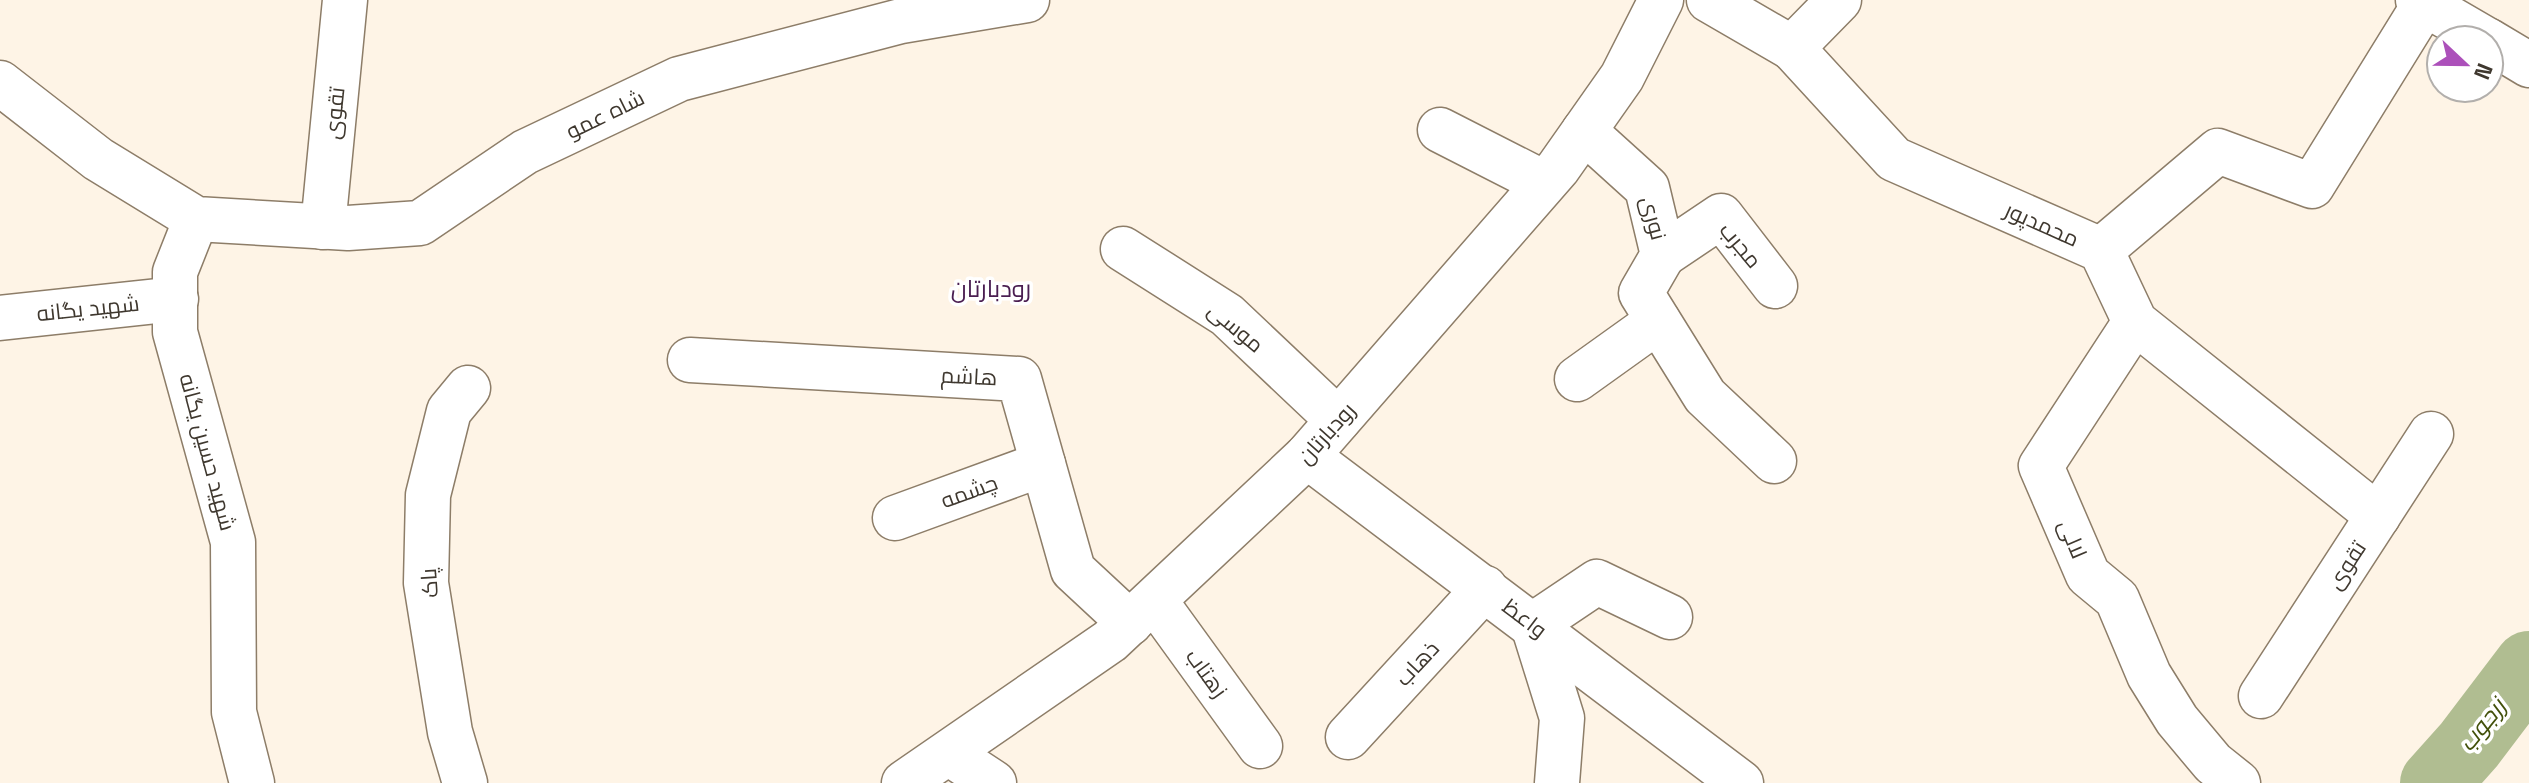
<svg xmlns="http://www.w3.org/2000/svg" width="2529" height="783" viewBox="0 0 2529 783" font-family="'Space Grotesk',Cairo,sans-serif">
<style>
.lines{fill:none;stroke-linecap:round;stroke-linejoin:round}
.river{stroke:#b0bd91;stroke-width:70}
.minor-casing{stroke:#8d7d68;stroke-width:47}
.tertiary-casing{stroke:#8d7d68;stroke-width:47}
.minor{stroke:#fff;stroke-width:44}
.tertiary{stroke:#fff;stroke-width:44}
.labels{text-anchor:middle;stroke-width:7;stroke-linejoin:round;paint-order:stroke}
.street-label{font-size:22px;fill:#3f382f;stroke:#fff}
.neighbourhood-label{font-size:24px;fill:#4a1e51;stroke:#fff}
.water-label{font-size:24px;font-style:italic;fill:#43510b;stroke:#fff}
</style>
<rect width="100%" height="100%" fill="#fef4e6"/>
<g class="lines">
<!-- river -->
<polyline class="river" points="2435,783 2469,745 2529,666"/>
<!-- minor casing -->
<g class="minor-casing">
<g id="minor">
<polyline points="2418,0 2487,40"/>
<polyline points="2489,41 2529,65"/>
<polyline points="1792,48 1894,159 2101,250 2135,322 2378,516"/>
<polyline points="0,83 98,159 196,219 348,228 420,223 525,152 679,79 901,21 1027,0"/>
<polyline points="1440,130 1544,183"/>
<polyline points="1584,131 1647,188 1663,255 1641,293 1705,396 1774,461"/>
<polyline points="196,219 175,272 175,332 233,542 234,712 252,783"/>
<polyline points="323,227 345,0"/>
<polyline points="1123,249 1227,315 1338,420"/>
<polyline points="2101,250 2218,151 2312,186 2427,0"/>
<polyline points="1663,255 1721,216 1775,286"/>
<polyline points="0,318 176,299"/>
<polyline points="2135,322 2041,466 2088,575 2117,599 2149,675 2177,720 2213,763 2238,783"/>
<polyline points="690,360 1019,379 1073,570 1130,623"/>
<polyline points="1577,379 1658,321"/>
<polyline points="1307,456 1741,783"/>
<polyline points="895,518 1043,464"/>
<polyline points="1155,601 1260,746"/>
<polyline points="2261,696 2431,434"/>
<polyline points="1348,737 1485,588"/>
<polyline points="950,754 994,783"/>
<polyline points="465,783 450,732 426,583 428,495 449,411 468,388"/>
<polyline points="1557,783 1562,718 1533,625 1597,582 1670,617"/>
</g>
</g>
<!-- tertiary casing -->
<g class="tertiary-casing">
<g id="tertiary">
<polyline points="1709,0 1792,48 1839,0"/>
<polyline points="904,783 1110,641 1307,456 1558,168 1622,77 1661,0"/>
</g>
</g>
<!-- minor -->
<use href="#minor" class="minor"/>
<!-- tertiary -->
<use href="#tertiary" class="tertiary"/>
</g>
<g class="labels">
<!-- street labels -->
<g class="street-label">
<text transform="translate(334 113) rotate(-84)" y="8">تقوی</text>
<text transform="translate(605 114) rotate(-26)" y="8">شاه عمو</text>
<text transform="translate(1654 218) rotate(75)" y="8">نوری</text>
<text transform="translate(2042 224) rotate(24)" y="8">محمدپور</text>
<text transform="translate(1741 245) rotate(50)" y="8">مجرب</text>
<text transform="translate(88 308) rotate(-6)" y="8">شهید یگانه</text>
<text transform="translate(1236 327) rotate(40)" y="8">موسی</text>
<text transform="translate(969 376) rotate(3)" y="8">هاشم</text>
<text transform="translate(1326 433) rotate(-48)" y="8">رودبارتان</text>
<text transform="translate(208 452) rotate(75)" y="8">شهید حسین یگانه</text>
<text transform="translate(969 491) rotate(-20)" y="8">چشمه</text>
<text transform="translate(2073 539) rotate(67)" y="8">لالی</text>
<text transform="translate(2346 565) rotate(-57)" y="8">تقوی</text>
<text transform="translate(429 583) rotate(-94)" y="8">پاک</text>
<text transform="translate(1525 618) rotate(37)" y="8">واعظ</text>
<text transform="translate(1417 663) rotate(-47)" y="8">ذهاب</text>
<text transform="translate(1207 673) rotate(54)" y="8">زهتاب</text>
</g>
<!-- neighbourhood labels -->
<g class="neighbourhood-label">
<text x="991" y="297">رودبارتان</text>
</g>
<!-- water labels -->
<g class="water-label">
<text transform="translate(2482 725) rotate(-51)" y="8">زرجوب</text>
</g>
</g>
<!-- north arrow -->
<g transform="translate(2465 64) rotate(112)"><circle r="38" fill="#ffffff" stroke="#b2afac" stroke-width="2"/>
<path d="M0-6L14 30L0 20L-14 30Z" fill="#ac50ba"/>
<text y="-12" font-size="22" font-weight="bold" text-anchor="middle" fill="#3f382f">N</text>
</g>
</svg>
